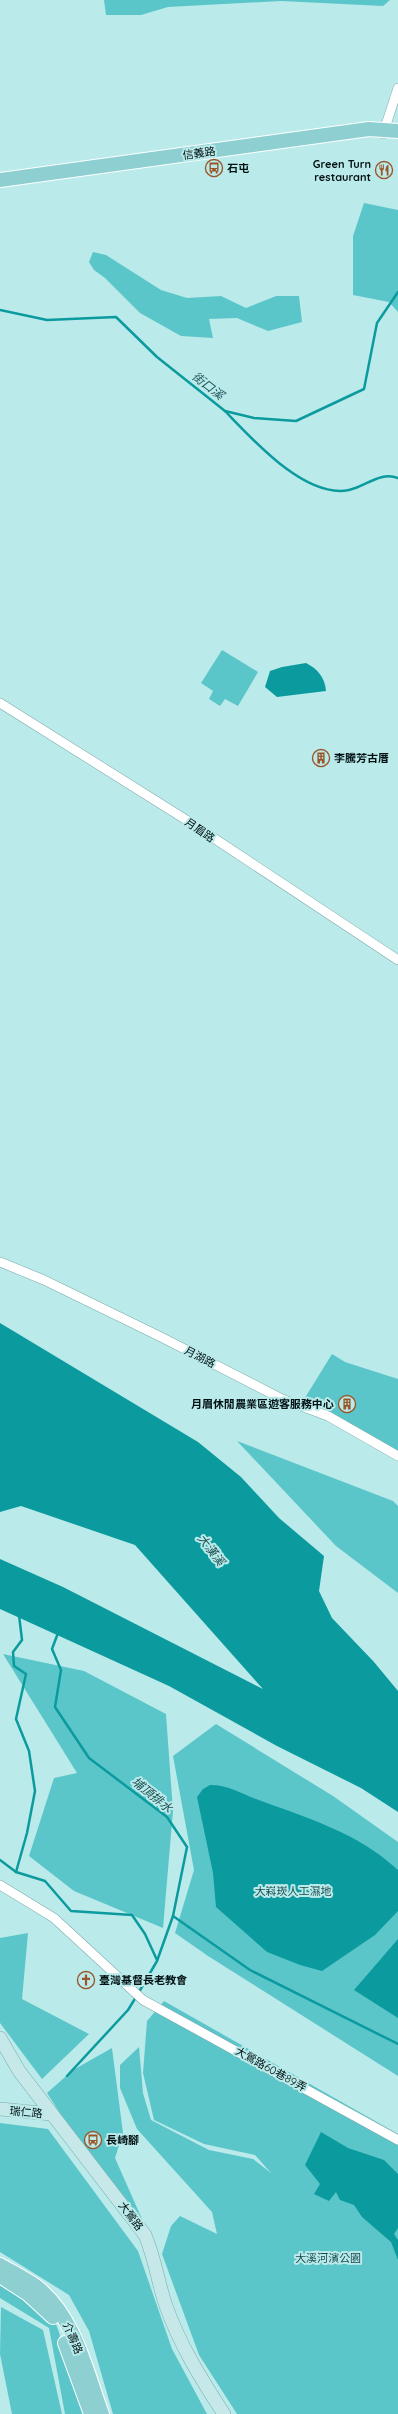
<svg xmlns="http://www.w3.org/2000/svg" width="398" height="2414" viewBox="0 0 398 2414" font-family="Quicksand,'Noto Sans TC',sans-serif">
<style>
.green{fill:#5bc6c9}
.water{fill:#0b9b9e}
.lines{fill:none;stroke-linecap:round;stroke-linejoin:round}
.stream{stroke:#0b9b9e;stroke-width:2.5}
.street-casing{stroke:#7caaab;stroke-width:10}
.secondary-casing{stroke:#7caaab;stroke-width:14}
.primary-casing{stroke:#fff;stroke-width:16}
.street{stroke:#fff;stroke-width:9}
.secondary{stroke:#c6e8e8;stroke-width:13}
.primary{stroke:#8ed0d2;stroke-width:14}
.labels{text-anchor:middle;stroke-width:4;stroke-linejoin:round;paint-order:stroke}
.street-label{font-size:11px;fill:#021212;stroke:#bbeaeb}
.poi-label{font-size:11px;font-weight:bold;fill:#021212;stroke:#bbeaeb;text-anchor:start}
.park-label{font-size:11px;fill:#184c4e;stroke:#bbeaeb}
.water-label{font-size:12px;font-style:italic;fill:#1e5153;stroke:#bbeaeb}
</style>
<rect width="100%" height="100%" fill="#bbeaeb"/>
<!-- green -->
<g class="green">
<polygon points="104,0 390,0 383,6 281,1 168,7 141,15 106,15"/>
<polygon points="364,203 398,210 398,312 389,302 353,295 353,236"/>
<polygon points="93,252 106,255 161,290 187,298 221,296 246,308 276,296 299,296 302,322 268,331 237,318 209,319 213,338 181,336 140,313 105,278 94,270 89,262"/>
<polygon points="222,650 258,672 238,706 225,699 220,706 209,699 213,691 201,683"/>
<polygon points="332,1354 345,1362 398,1379 398,1451 303,1401"/>
<polygon points="237,1441 393,1501 398,1506 398,1593 336,1546"/>
<polygon points="3,1654 84,1671 166,1714 173,1811 163,1928 74,1891 29,1856 54,1778 77,1773"/>
<polygon points="216,1724 333,1796 398,1842 398,2076 208,1956 175,1933 194,1870 173,1756"/>
<polygon points="28,1933 22,1999 89,2034 42,2079 0,2023 0,1938"/>
<polygon points="164,2001 398,2134 398,2414 237,2414 199,2355 162,2254 171,2226 180,2216 217,2234 212,2212 137,2129 120,2088 120,2065 139,2047 143,2093 151,2120 209,2150 253,2159 271,2173 255,2155 204,2144 154,2120 143,2073 147,2021"/>
<polygon points="112,2048 123,2133 115,2158 142,2219 70,2129 47,2093 73,2070"/>
<polygon points="0,2123 48,2129 138,2251 172,2349 207,2414 113,2414 89,2331 69,2295 0,2252"/>
<polygon points="0,2284 46,2311 55,2321 87,2414 65,2414 49,2328 0,2298"/>
<polygon points="1,2307 43,2330 62,2414 12,2414 0,2354"/>
</g>
<!-- water -->
<g class="water">
<path d="M306 663C318 669 325 678 326 691L277 697 265 687 270 671 282 667Z"/>
<polygon points="0,1323 198,1442 241,1477 279,1518 324,1556 319,1591 332,1618 374,1662 398,1691 398,1812 361,1788 277,1746 169,1686 0,1609 0,1559 63,1587 263,1689 135,1545 21,1506 0,1512"/>
<path d="M210 1785C228 1785 240 1793 256 1799 307 1818 357 1832 398 1870V1911L375 1935 322 1971 300 1965 267 1952 216 1907 213 1873 197 1797 203 1789Z"/>
<polygon points="398,1939 398,2018 354,1990"/>
<polygon points="321,2132 348,2148 384,2160 398,2174 398,2228 394,2234 398,2240 398,2260 391,2242 362,2217 354,2205 340,2200 336,2192 329,2201 314,2194 320,2184 305,2165"/>
</g>
<g class="lines">
<!-- stream -->
<g class="stream">
<polyline points="0,310 47,320 116,317 157,357 225,411 254,418 296,421 364,389 377,323 398,292"/>
<path d="M225 411C252 439 305 499 349 490 365 487 380 471 398 478"/>
<polyline points="58,1633 52,1649 61,1670 55,1707 89,1758 167,1817 187,1847 173,1916 157,1961 139,1992"/>
<polyline points="0,1860 16,1872 45,1881 71,1911 132,1915 145,1934 157,1960"/>
<polyline points="16,1872 27,1833 35,1791 29,1751 16,1719 26,1674 14,1666 13,1652 22,1640 19,1615"/>
<polyline points="173,1916 250,1970 398,2044"/>
<polyline points="67,2076 128,2010 136,1997"/>
</g>
<!-- street casing -->
<g class="street-casing">
<g id="street">
<polyline points="383,134 398,88"/>
<polyline points="0,703 188,821 398,960"/>
<polyline points="0,1262 44,1280 161,1337 282,1399 328,1416 398,1456"/>
<polyline points="0,1885 54,1918 143,2000 398,2140"/>
</g>
</g>
<!-- secondary casing -->
<g class="secondary-casing">
<g id="secondary">
<path d="M0 2038 19 2071 145 2235C155 2258 158 2283 166 2306 180 2345 201 2379 224 2414"/>
<polyline points="0,2109 51,2114"/>
</g>
</g>
<!-- primary casing -->
<g class="primary-casing">
<g id="primary">
<polyline points="0,180 369,129 398,131"/>
<path d="M0 2265C12 2272 26 2279 37 2287 75 2317 86 2371 102 2414"/>
<polyline points="0,2276 28,2294 53,2317"/>
<polyline points="65,2343 91,2414"/>
</g>
</g>
<!-- street -->
<use href="#street" class="street"/>
<!-- secondary -->
<use href="#secondary" class="secondary"/>
<!-- primary -->
<use href="#primary" class="primary"/>
</g>
<!-- icons -->
<defs>
<g id="bus-ring" transform="scale(0.9)"><circle r="9.5" fill="#bbeaeb" stroke="#9a5629" stroke-width="1.5"/><path d="M-5-6H5V4H4V6H2V4H-2V6H-4V4H-5ZM-3.5-4V0h7V-4ZM-3.5 1.2v1.5H-2V1.2ZM2 1.2v1.5H3.5V1.2Z" fill="#9a5629"/></g>
<g id="restaurant-ring" transform="scale(0.9)"><circle r="9.5" fill="#bbeaeb" stroke="#9a5629" stroke-width="1.5"/><path d="M-5-6h1v4h1v-4h1v4h1v-4h1v5L-1.5 .5V6h-2V.5L-5-1ZM5-6V6H3V1.5H1.5Q1.5-4 5-6Z" fill="#9a5629"/></g>
<g id="building-ring" transform="scale(0.9)"><circle r="9.5" fill="#bbeaeb" stroke="#9a5629" stroke-width="1.5"/><path d="M-4-6H4V6H1V3H-1V6H-4ZM-2.5-4.3h1.7v1.8h-1.7ZM.8-4.3h1.7v1.8H.8ZM-2.5-1h1.7V.8h-1.7ZM.8-1h1.7V.8H.8Z" fill="#9a5629"/></g>
<g id="church-ring" transform="scale(0.9)"><circle r="9.5" fill="#bbeaeb" stroke="#9a5629" stroke-width="1.5"/><path d="M-1.2-6h2.4v3.5h3.3v2.4h-3.3V6h-2.4V-.1h-3.3v-2.4h3.3Z" fill="#9a5629"/></g>
</defs>
<g fill-rule="evenodd">
<use href="#bus-ring" x="214" y="168"/>
<use href="#restaurant-ring" x="384" y="170"/>
<use href="#building-ring" x="321" y="758"/>
<use href="#building-ring" x="347" y="1404"/>
<use href="#church-ring" x="86" y="1980"/>
<use href="#bus-ring" x="93" y="2140"/>
</g>
<g class="labels">
<!-- street labels -->
<g class="street-label">
<text transform="translate(199 153) rotate(-8)" y="4">信義路</text>
<text transform="translate(200 830) rotate(34)" y="4">月眉路</text>
<text transform="translate(200 1357) rotate(27)" y="4">月湖路</text>
<text transform="translate(271 2069) rotate(29)" y="4">大鶯路60巷89弄</text>
<text transform="translate(26 2112) rotate(5)" y="4">瑞仁路</text>
<text transform="translate(131 2216) rotate(53)" y="4">大鶯路</text>
<text transform="translate(73 2338) rotate(67)" y="4">介壽路</text>
</g>
<!-- poi labels -->
<g class="poi-label">
<text x="371" y="168" text-anchor="end">Green Turn<tspan x="371" dy="13">restaurant</tspan></text>
<text x="227" y="172">石屯</text>
<text x="334" y="762">李騰芳古厝</text>
<text x="334" y="1408" text-anchor="end">月眉休閒農業區遊客服務中心</text>
<text x="99" y="1984">臺灣基督長老教會</text>
<text x="106" y="2144">長崎腳</text>
</g>
<!-- park labels -->
<g class="park-label">
<text x="293" y="1895">大嵙崁人工濕地</text>
<text x="328" y="2262">大溪河濱公園</text>
</g>
<!-- water labels -->
<g class="water-label">
<text transform="translate(208 386) rotate(38)" y="4">街口溪</text>
<text transform="translate(211 1550) rotate(52)" y="4">大漢溪</text>
<text transform="translate(152 1795) rotate(39)" y="4">埔頂排水</text>
</g>
</g>
</svg>
